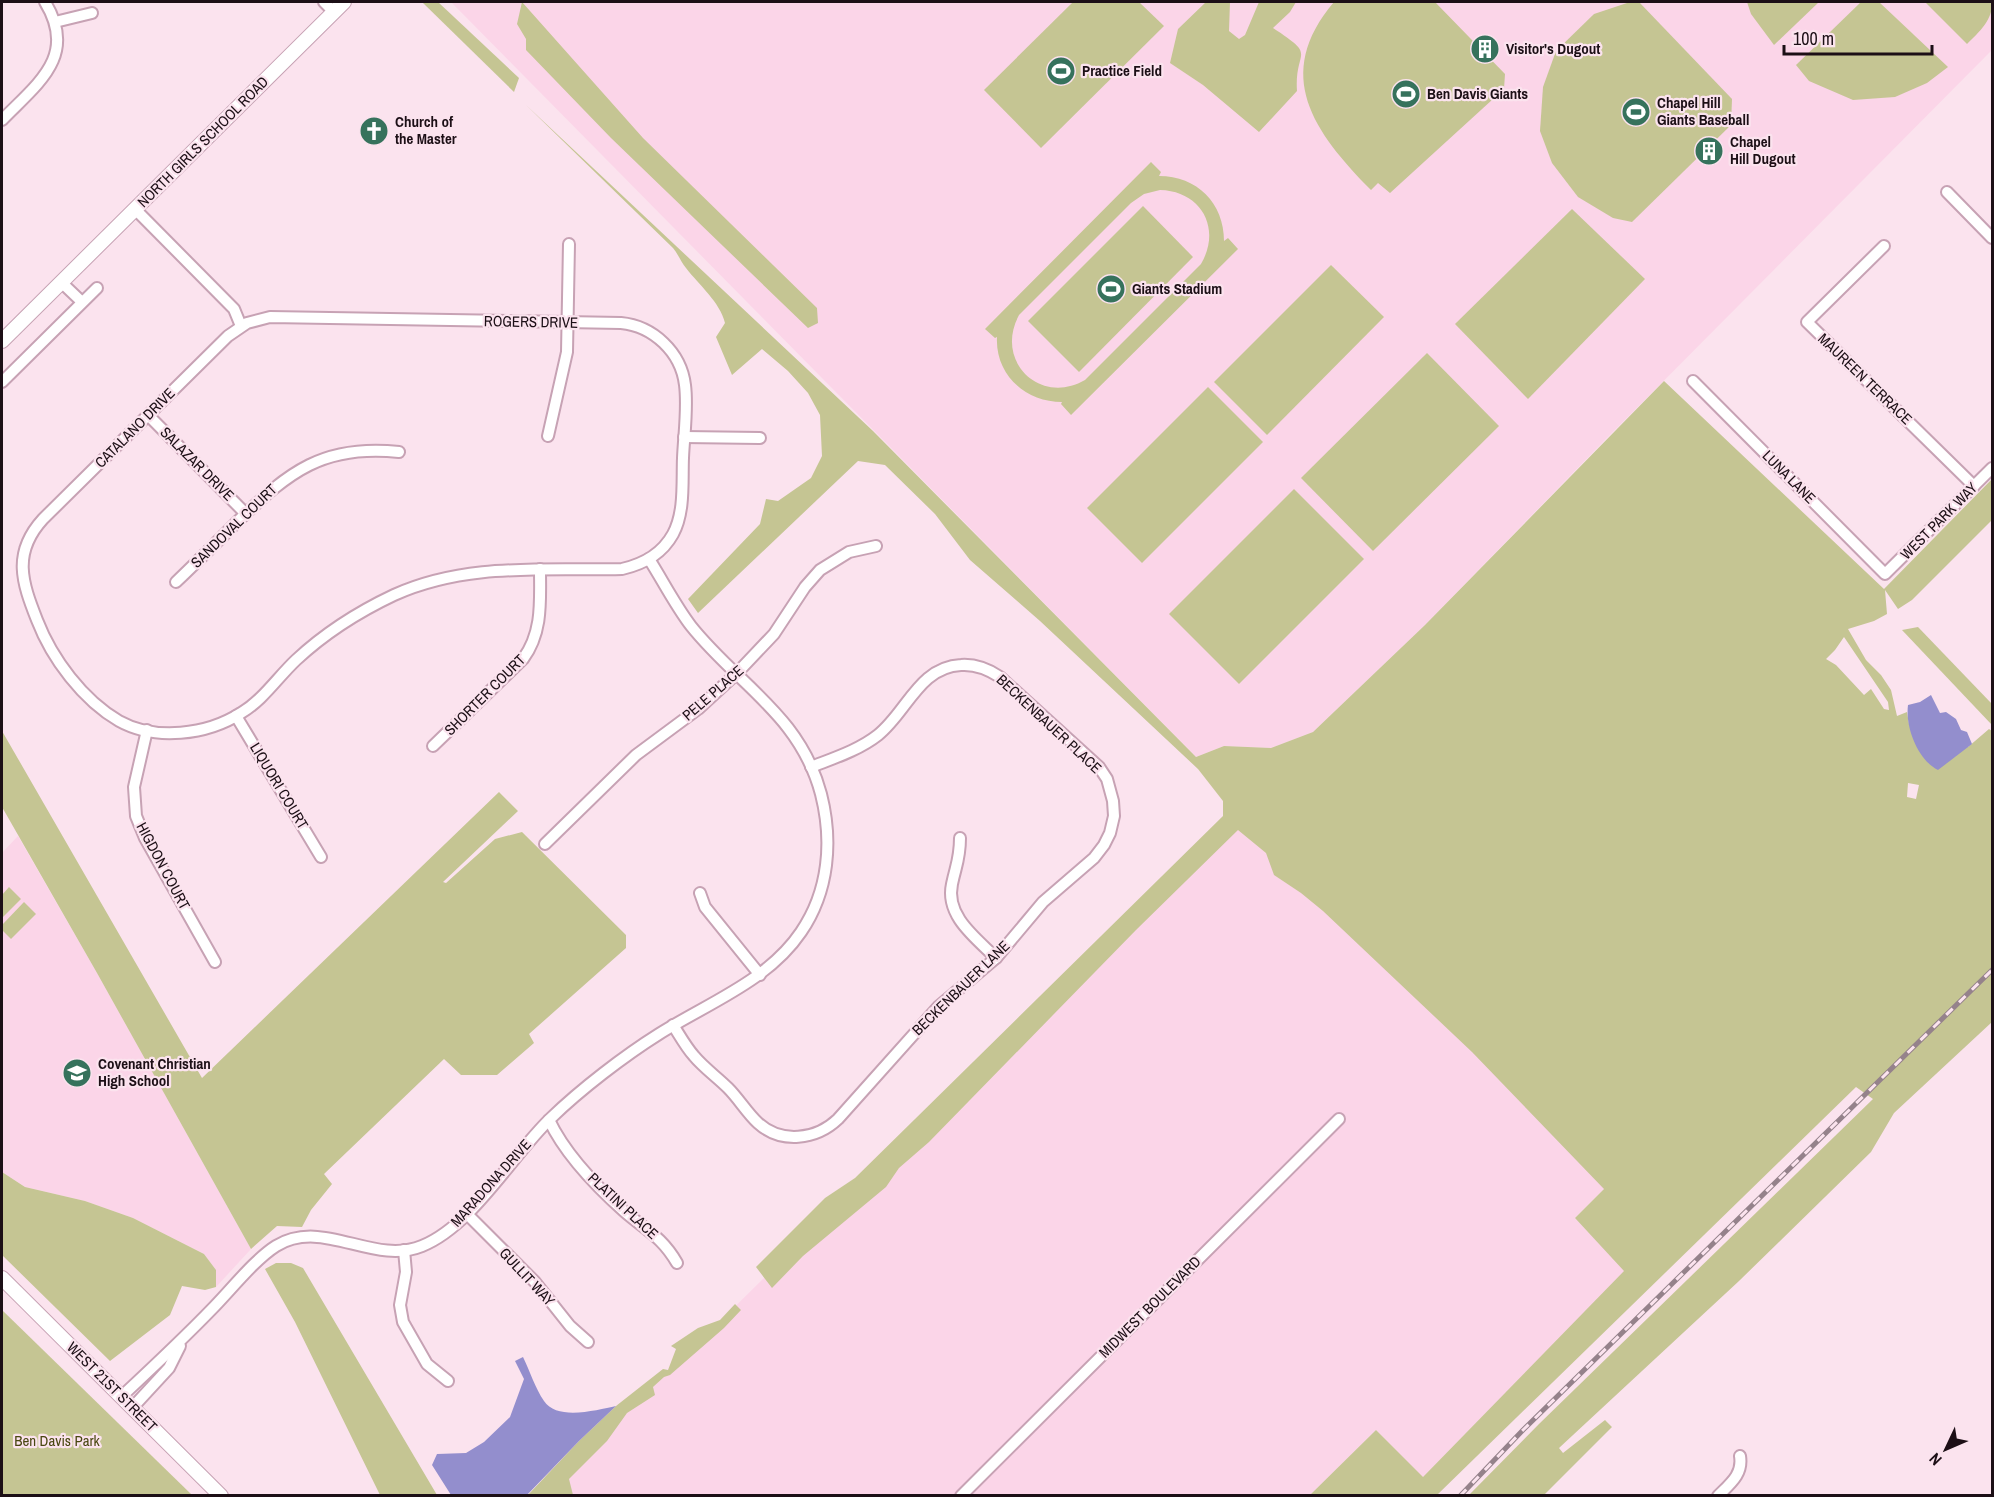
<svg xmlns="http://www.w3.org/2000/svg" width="1994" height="1497" viewBox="0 0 1994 1497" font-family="'Archivo Narrow',sans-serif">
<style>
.built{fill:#fbd5e8}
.green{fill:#c5c593;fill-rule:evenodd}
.water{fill:#938ecd}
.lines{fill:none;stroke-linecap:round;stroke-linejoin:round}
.street-casing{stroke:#c7a2b4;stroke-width:14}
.secondary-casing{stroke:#c7a2b4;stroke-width:16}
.street{stroke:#fff;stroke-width:10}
.secondary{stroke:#fff;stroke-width:14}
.rail-casing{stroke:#95828b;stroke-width:5}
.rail{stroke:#fbe3ee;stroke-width:3;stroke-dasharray:9;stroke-linecap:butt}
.labels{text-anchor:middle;stroke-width:4.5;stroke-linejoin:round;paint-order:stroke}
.poi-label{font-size:15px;font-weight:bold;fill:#1c0f16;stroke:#fbe3ee;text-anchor:start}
.street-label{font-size:15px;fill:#1c0f16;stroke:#fbe3ee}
.park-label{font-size:15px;fill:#494711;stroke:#fbe3ee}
</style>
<rect width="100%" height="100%" fill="#fbe3ee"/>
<!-- built -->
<g class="built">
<polygon points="451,2 1992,2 1992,50 1605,440 1425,625 1313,732 1271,748 1224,746 1196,757"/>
<polygon points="1242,807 1613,1180 1575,1218 1625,1271 1422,1478 1376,1430 1310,1495 556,1496 561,1478"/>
<polygon points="18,836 97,973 251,1249 216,1287 216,1270 204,1254 133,1218 85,1201 25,1187 2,1172 2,853"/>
</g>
<!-- green -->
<g class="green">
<polygon points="422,2 438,2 519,78 514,92"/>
<polygon points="522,2 643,138 817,308 818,323 808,328 611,138 526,50 526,39 517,24"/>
<polygon points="1073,2 1139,2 1164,26 1041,148 984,90"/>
<path d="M1206 2H1230L1229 31 1239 39 1245 35 1259 2H1296L1290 12 1273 28C1319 58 1294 48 1297 91L1259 132 1203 85 1170 63 1178 29Z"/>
<path d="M1334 2H1435L1505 74 1504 89 1390 193 1378 183 1371 190C1314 132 1272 75 1334 2Z"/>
<polygon points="1630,2 1639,2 1732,99 1731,125 1632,222 1613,218 1578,197 1552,163 1540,131 1543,87 1556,51 1594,14"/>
<polygon points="1747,2 1819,2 1774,45 1751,14"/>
<polygon points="1861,2 1879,2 1948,67 1927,83 1895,97 1853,100 1809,81 1796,65"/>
<path d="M1925 2H1992C1993 20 1979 32 1967 44Z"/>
<path d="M526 105 873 431 1196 757 1224 746 1271 748 1313 732 1425 625 1664 381 1884 589 1992 479V520L1912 600 1898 609 1885 590 1887 614 1874 621 1848 629 1866 660 1881 675 1891 690 1897 716 1907 712 1909 724 1913 735 1968 747 1989 729 1992 731V1022L1894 1113 1871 1152 1739 1281 1559 1448 1563 1453 1605 1420 1612 1427 1544 1495H1469L1539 1424 1873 1099 1856 1087 1437 1495H1310L1376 1430 1423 1477 1624 1271 1575 1218 1604 1189 1472 1052 1323 911 1301 893 1274 875 1266 853 1238 830 1136 930 929 1142 899 1168 886 1187 803 1256 772 1288 756 1267 825 1198 855 1178 1223 816V801L1198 769 1040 621 970 560 935 514 885 465 858 461 698 613 688 599 760 524 766 499 778 501 811 478 822 456 820 415 808 393 788 371 762 349 732 375 716 337 725 323C720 302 699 285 686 268 681 262 678 254 673 248ZM1844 637 1888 702 1889 710 1884 709 1871 689 1864 695 1836 665 1826 659 1835 650ZM1908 783 1919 785 1916 799 1907 797Z"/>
<path d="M1151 162 1161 172 1159 176C1197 176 1224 203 1224 241L1228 238 1238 249 1071 415 1061 404 1062 402C1026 402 995 375 997 337L995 338 985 329ZM1160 190C1201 191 1222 228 1201 264L1085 380C1040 406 994 361 1019 315L1131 203 1144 194Z"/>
<polygon points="1143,206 1193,257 1079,372 1028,321"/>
<polygon points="1572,209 1645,279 1528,399 1455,324"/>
<polygon points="1331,265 1384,317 1267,435 1214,382"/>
<polygon points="1427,353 1499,426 1373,551 1301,478"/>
<polygon points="1208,387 1263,442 1142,563 1087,508"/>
<polygon points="1294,489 1364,559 1239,684 1169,614"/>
<polygon points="1918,627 1992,704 1992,725 1902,630"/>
<polygon points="2,731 202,1078 499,792 518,811 443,882 446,883 495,839 522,832 626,935 626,948 529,1034 534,1043 497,1075 461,1075 444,1059 324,1174 332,1184 311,1210 302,1227 277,1226 251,1249 97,973 2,807"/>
<polygon points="9,887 21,899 2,918 2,895"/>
<polygon points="24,902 36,914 11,939 2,930 2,925"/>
<polygon points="2,1172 25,1187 85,1201 133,1218 204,1254 216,1270 216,1287 205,1290 182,1286 170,1315 110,1361 2,1255"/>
<polygon points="276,1263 291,1263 303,1268 437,1495 380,1495 295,1322 265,1269"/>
<polygon points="735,1304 741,1310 724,1328 670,1375 664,1377 653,1387 655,1395 627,1413 607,1441 569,1479 573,1495 527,1496 579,1441 616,1406 663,1369 668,1370 676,1349 671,1346 698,1328 720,1320"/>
<polygon points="2,1310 192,1495 2,1495"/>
</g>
<!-- water -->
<g class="water">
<path d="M1931 695 1940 713 1946 712 1956 719 1961 730 1967 732 1972 744 1938 770C1918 760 1905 727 1908 705L1920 702Z"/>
<path d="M523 1357C530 1371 535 1388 544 1401 557 1421 597 1410 616 1406L579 1441 527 1495H451L432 1465 437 1454 466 1453 484 1442 510 1417 524 1379 515 1361Z"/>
</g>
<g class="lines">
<!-- street casing -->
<g class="street-casing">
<g id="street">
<polyline points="324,2 334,12"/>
<polyline points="55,22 92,13"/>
<path d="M2 120C38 83 78 56 45 2"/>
<polyline points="1947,192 1992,238"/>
<polyline points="135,209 234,309 241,326"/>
<polyline points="1884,246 1807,322 1974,486"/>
<polyline points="61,282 82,302"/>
<path d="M270 317 621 323C653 326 681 352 685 385 688 408 684 434 683 458 682 482 685 512 673 534 662 554 644 564 622 569 544 571 467 562 394 595 358 612 325 633 296 660 277 678 263 700 241 713 207 735 155 741 119 721 83 700 52 659 37 620 22 582 12 553 43 519L228 336 247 323Z"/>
<polyline points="1693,381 1885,574 1992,468"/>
<polyline points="2,382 97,288"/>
<polyline points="148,415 246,514"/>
<polyline points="548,436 567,352 569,244"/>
<polyline points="684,437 760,438"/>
<path d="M176 582C197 562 217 542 238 521 289 472 323 444 399 452"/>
<polyline points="236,716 321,857"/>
<polyline points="147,730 134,787 136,816 145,838 215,962"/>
<path d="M433 746 523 659C543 632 540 601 540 569"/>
<path d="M960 838C960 859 956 865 952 884 945 916 976 938 996 958"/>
<polyline points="545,844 636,755 698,709 737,673 774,634 805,587 820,570 849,552 876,546"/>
<polyline points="700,893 705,907 760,975"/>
<path d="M673 1025C680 1036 686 1047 694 1056 704 1068 717 1077 728 1088 739 1099 747 1113 758 1123 781 1144 816 1140 838 1119L939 1006 996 958 1043 902 1094 858 1104 845 1110 833 1114 816 1113 801 1107 779 1099 767 1000 677C988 669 975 664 961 665 919 667 907 712 878 735 859 750 834 758 811 767"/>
<path d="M549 1120C565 1154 597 1187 625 1212 646 1230 662 1237 677 1263"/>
<polyline points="466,1213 535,1282 570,1326 588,1342"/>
<polyline points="404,1250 406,1272 400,1305 403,1322 427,1364 448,1381"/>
<path d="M122 1396C152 1368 182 1340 211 1310 230 1291 254 1260 276 1246 323 1217 373 1266 422 1246 472 1226 512 1155 551 1118 581 1089 624 1056 659 1034 708 1003 768 981 801 932 829 891 833 841 821 794 800 715 738 685 691 626 675 605 663 581 649 559"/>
<polyline points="133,1407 169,1368 180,1346"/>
<polyline points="961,1496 1339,1119"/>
<path d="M1718 1496C1731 1483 1743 1474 1740 1456"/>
</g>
</g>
<!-- secondary casing -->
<g class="secondary-casing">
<g id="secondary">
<polyline points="2,341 344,2"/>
<polyline points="2,1278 221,1496"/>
</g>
</g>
<!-- street -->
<use href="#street" class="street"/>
<!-- secondary -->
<use href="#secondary" class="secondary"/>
<!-- rail casing -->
<g class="rail-casing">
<polyline id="rail" points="1460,1496 1523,1430 1992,970"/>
</g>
<!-- rail -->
<use href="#rail" class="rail"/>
</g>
<!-- icons -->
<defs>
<g id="building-disc" transform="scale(1.5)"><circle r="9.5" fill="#36725c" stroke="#fbe3ee"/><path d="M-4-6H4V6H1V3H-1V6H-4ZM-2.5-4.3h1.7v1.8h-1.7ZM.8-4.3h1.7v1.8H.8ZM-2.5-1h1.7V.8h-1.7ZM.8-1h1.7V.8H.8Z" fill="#fff"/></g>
<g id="stadium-disc" transform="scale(1.5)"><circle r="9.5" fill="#36725c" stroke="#fbe3ee"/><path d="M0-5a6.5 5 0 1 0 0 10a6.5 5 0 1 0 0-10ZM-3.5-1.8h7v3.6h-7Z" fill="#fff"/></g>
<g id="church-disc" transform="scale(1.5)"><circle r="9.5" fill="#36725c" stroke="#fbe3ee"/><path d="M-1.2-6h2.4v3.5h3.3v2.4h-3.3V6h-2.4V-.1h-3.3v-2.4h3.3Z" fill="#fff"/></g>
<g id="school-disc" transform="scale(1.5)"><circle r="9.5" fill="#36725c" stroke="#fbe3ee"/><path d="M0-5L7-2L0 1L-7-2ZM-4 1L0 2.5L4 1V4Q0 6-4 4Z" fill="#fff"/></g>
</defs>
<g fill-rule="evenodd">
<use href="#building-disc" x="1485" y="49"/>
<use href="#stadium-disc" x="1061" y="71"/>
<use href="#stadium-disc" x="1406" y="94"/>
<use href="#stadium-disc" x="1636" y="112"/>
<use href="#church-disc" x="374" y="131"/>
<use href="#building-disc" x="1709" y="151"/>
<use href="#stadium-disc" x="1111" y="289"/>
<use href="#school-disc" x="77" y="1073"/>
</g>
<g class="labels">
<!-- poi labels -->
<g class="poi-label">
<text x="1506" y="54">Visitor's Dugout</text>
<text x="1082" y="76">Practice Field</text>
<text x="1427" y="99">Ben Davis Giants</text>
<text x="1657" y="108">Chapel Hill<tspan x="1657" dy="17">Giants Baseball</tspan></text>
<text x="395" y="127">Church of<tspan x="395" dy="17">the Master</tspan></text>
<text x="1730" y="147">Chapel<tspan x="1730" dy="17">Hill Dugout</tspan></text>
<text x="1132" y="294">Giants Stadium</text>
<text x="98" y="1069">Covenant Christian<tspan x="98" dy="17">High School</tspan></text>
</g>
<!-- street labels -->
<g class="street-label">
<text transform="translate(203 142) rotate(-45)" y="5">NORTH GIRLS SCHOOL ROAD</text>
<text transform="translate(531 322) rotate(1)" y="5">ROGERS DRIVE</text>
<text transform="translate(1865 379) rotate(44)" y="5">MAUREEN TERRACE</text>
<text transform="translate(135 428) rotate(-45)" y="5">CATALANO DRIVE</text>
<text transform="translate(197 464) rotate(45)" y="5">SALAZAR DRIVE</text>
<text transform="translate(1789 477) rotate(45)" y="5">LUNA LANE</text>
<text transform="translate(1939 521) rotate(-45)" y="5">WEST PARK WAY</text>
<text transform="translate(234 526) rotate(-44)" y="5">SANDOVAL COURT</text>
<text transform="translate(713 693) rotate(-41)" y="5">PELE PLACE</text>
<text transform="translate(485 695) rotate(-45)" y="5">SHORTER COURT</text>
<text transform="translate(1049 724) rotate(43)" y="5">BECKENBAUER PLACE</text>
<text transform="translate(279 786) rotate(59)" y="5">LIQUORI COURT</text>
<text transform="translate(163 866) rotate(62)" y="5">HIGDON COURT</text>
<text transform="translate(961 988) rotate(-44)" y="5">BECKENBAUER LANE</text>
<text transform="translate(491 1183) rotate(-48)" y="5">MARADONA DRIVE</text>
<text transform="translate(623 1206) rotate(43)" y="5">PLATINI PLACE</text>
<text transform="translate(527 1277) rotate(47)" y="5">GULLIT WAY</text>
<text transform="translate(1150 1307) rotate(-45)" y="5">MIDWEST BOULEVARD</text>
<text transform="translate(112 1387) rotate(45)" y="5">WEST 21ST STREET</text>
</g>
<!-- park labels -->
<g class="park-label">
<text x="57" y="1446">Ben Davis Park</text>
</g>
</g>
<!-- border -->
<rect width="1994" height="1497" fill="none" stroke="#1c0f16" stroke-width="6"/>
<!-- north arrow -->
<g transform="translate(1946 1449) rotate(226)" stroke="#fbe3ee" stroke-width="4.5" paint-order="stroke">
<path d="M0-4.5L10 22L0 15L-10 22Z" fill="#1c0f16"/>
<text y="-9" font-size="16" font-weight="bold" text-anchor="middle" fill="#1c0f16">N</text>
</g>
<!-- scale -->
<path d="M1784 45v9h148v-9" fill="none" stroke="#1c0f16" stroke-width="3"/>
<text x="1793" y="45" font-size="18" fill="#1c0f16" stroke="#fbe3ee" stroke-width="4.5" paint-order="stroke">100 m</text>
</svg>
